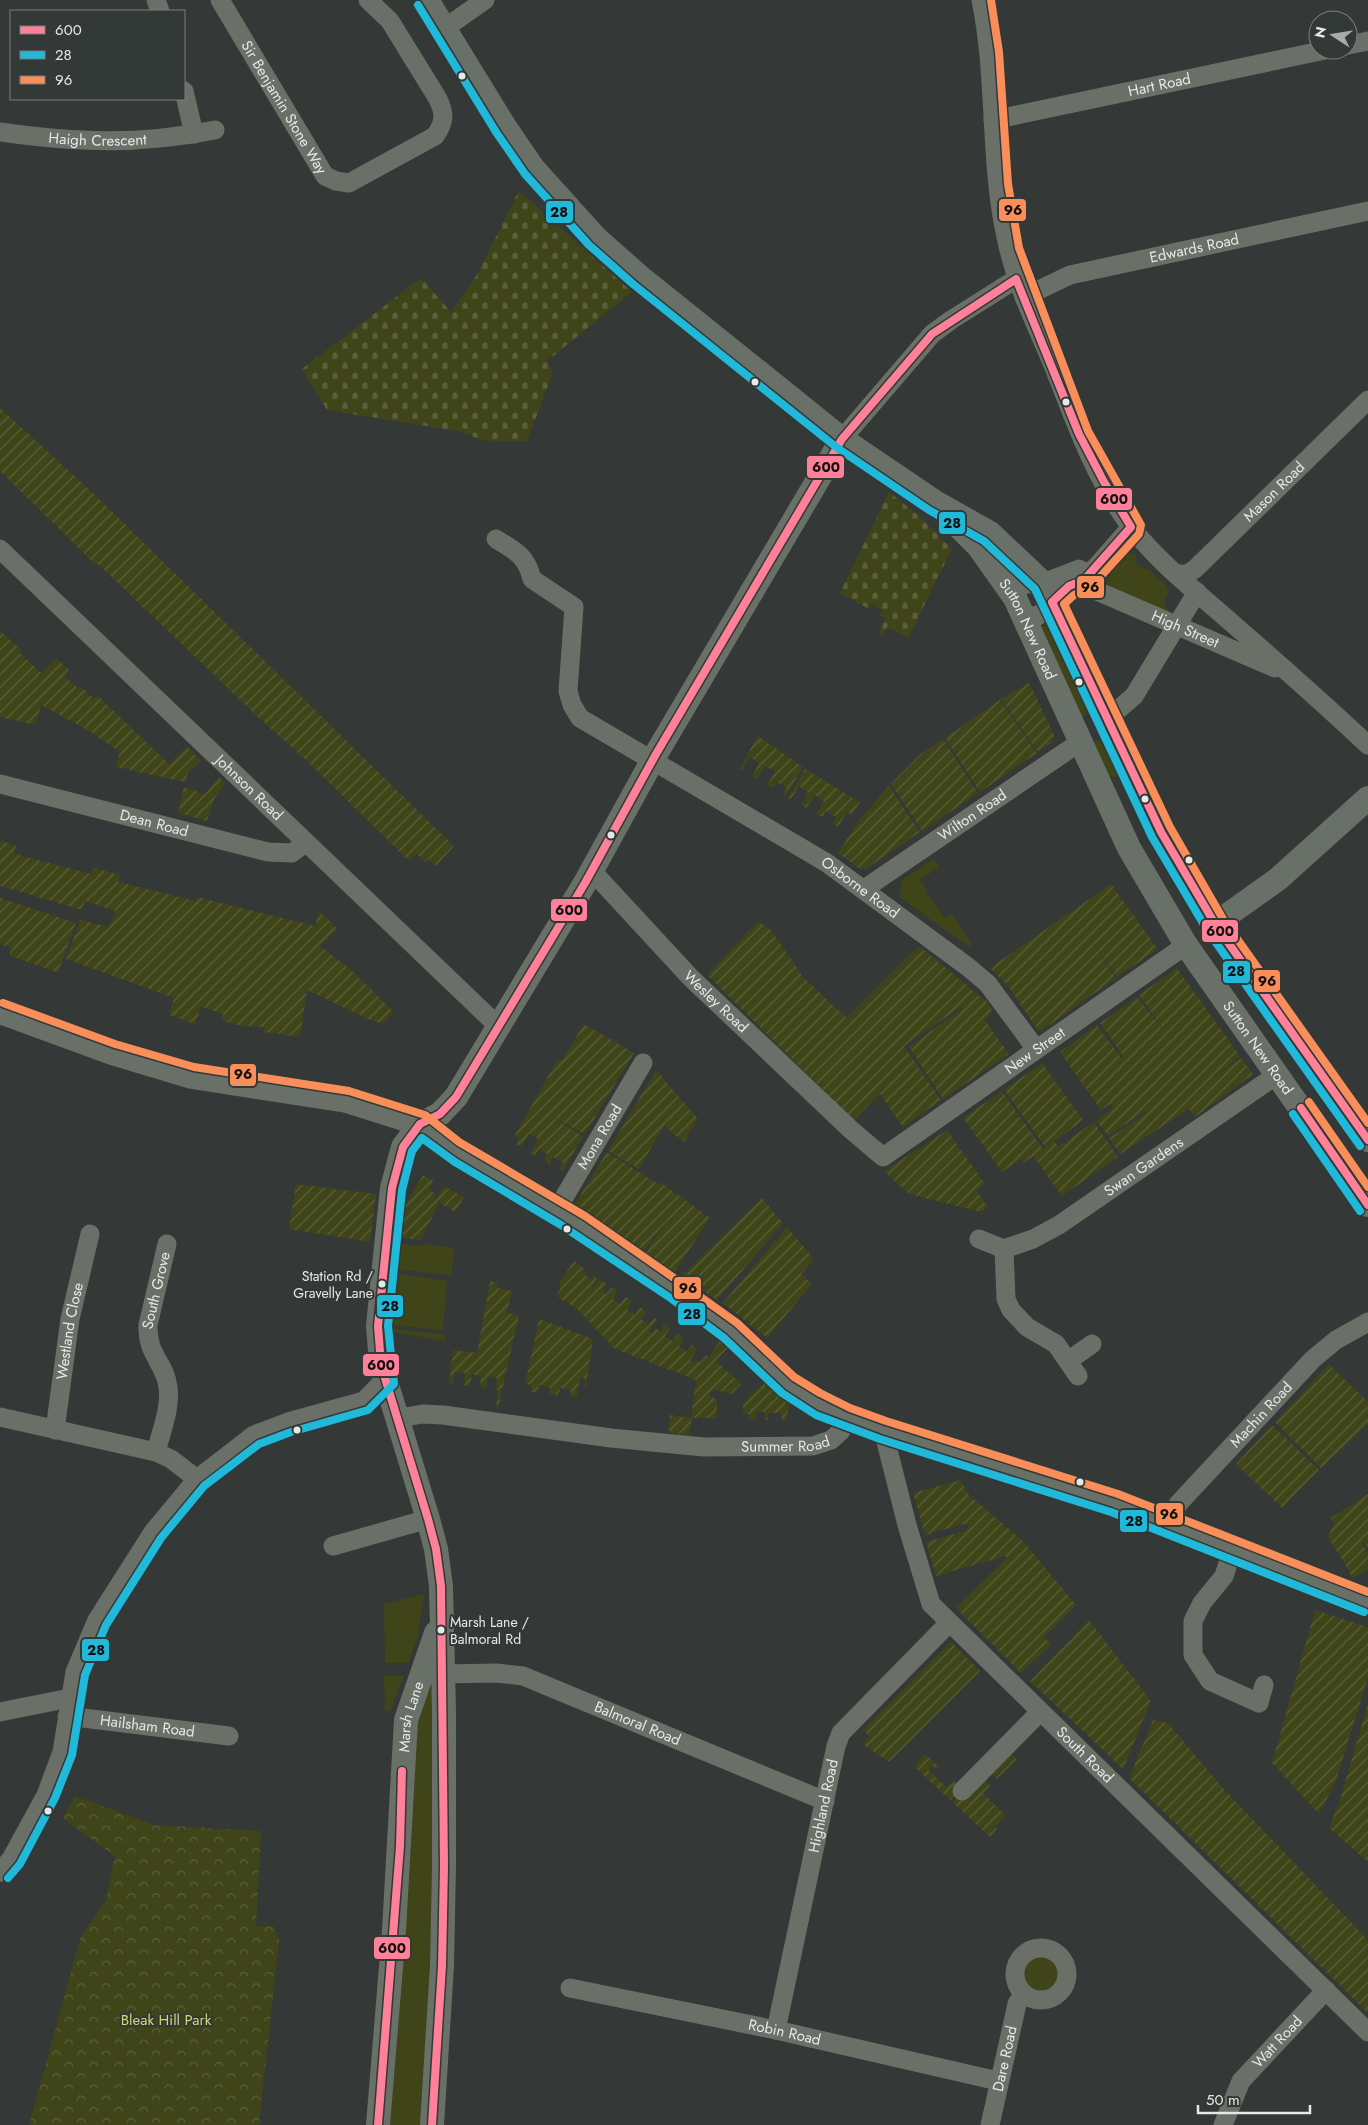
<svg xmlns="http://www.w3.org/2000/svg" width="1368" height="2125" viewBox="0 0 1368 2125" font-family="Jost,sans-serif">
<style>
.grass{fill:#3f4519}
.cemetery{fill:url(#cemetery-stones)}
.park{fill:url(#park-crowns)}
.garden{fill:url(#garden-furrows)}
.lines{fill:none;stroke-linecap:round;stroke-linejoin:round}
.minor{stroke:#6a7067;stroke-width:19}
.major{stroke:#697068;stroke-width:24}
.bus-1-casing{stroke:#333936;stroke-width:11}
.bus-2-casing{stroke:#333936;stroke-width:11}
.bus-3-casing{stroke:#333936;stroke-width:11}
.bus-1{stroke:#ff8098;stroke-width:8}
.bus-2{stroke:#20b9da;stroke-width:8}
.bus-3{stroke:#fa8e5a;stroke-width:8}
.bus-dot{fill:#e5e9e7;stroke:#333936;stroke-width:2}
.labels{text-anchor:middle;stroke-width:4;stroke-linejoin:round;paint-order:stroke}
.bus-label{font-size:14px;fill:#e5e9e7;stroke:#333936;text-anchor:end}
.street-label{font-size:15px;fill:#e5e9e7;stroke:#333936}
.park-label{font-size:15px;fill:#ccda73;stroke:#333936}
.line-badge{stroke:#333936;stroke-width:2}
.pale-badge-label{font-size:14px;text-anchor:middle;font-weight:bold;fill:#111}
</style>
<defs>
<pattern id="cemetery-stones" width="16" height="16" patternUnits="userSpaceOnUse" patternTransform="scale(1.25)"><rect width="16" height="16" fill="#3f4519"/><path d="M2 7V4a2 2 0 0 1 4 0v3zM10 15v-3a2 2 0 0 1 4 0v3z" fill="#5b603a"/></pattern>
<pattern id="park-crowns" width="20" height="18" patternUnits="userSpaceOnUse" patternTransform="scale(1.25)"><rect width="20" height="18" fill="#3f4519"/><path d="M2 6a3 3 0 1 1 6 0M12 15a3 3 0 1 1 6 0" fill="none" stroke="#5b603a"/></pattern>
<pattern id="garden-furrows" width="10" height="10" patternUnits="userSpaceOnUse" patternTransform="scale(1.25)"><rect width="10" height="10" fill="#3f4519"/><path d="M-1 1l2-2M0 10L10 0M9 11l2-2" fill="none" stroke="#5b603a"/></pattern>
</defs>
<rect width="100%" height="100%" fill="#343836"/>
<!-- grass -->
<g class="grass">
<path d="M1131 552 1136 554 1137 566 1150 570 1167 586 1169 592 1164 602 1169 613 1107 588C1106 575 1120 559 1131 552Z"/>
<polygon points="1049,624 1092,709 1082,718 1040,627"/>
<polygon points="1102,739 1105,741 1123,777 1105,776 1093,748 1094,743"/>
<polygon points="933,859 939,867 920,880 928,892 926,893 945,918 952,914 972,944 970,947 900,898 901,881"/>
<polygon points="398,1244 425,1246 425,1244 454,1248 451,1276 395,1269"/>
<polygon points="395,1273 447,1281 443,1330 391,1325"/>
<polygon points="391,1328 446,1335 445,1341 391,1332"/>
<polygon points="424,1594 417,1640 408,1663 385,1663 384,1604"/>
<polygon points="404,1675 391,1710 385,1711 384,1676"/>
<polygon points="429,1689 434,1693 433,1982 423,2125 384,2125 407,1752"/>
<circle cx="1042" cy="1974" r="18"/>
</g>
<!-- cemetery -->
<g class="cemetery">
<polygon points="519,191 632,292 547,361 553,373 527,441 489,442 457,431 327,410 302,369 421,278 451,312 477,275"/>
<polygon points="889,492 918,515 952,549 908,638 887,627 882,636 878,634 886,618 880,615 882,610 871,605 869,609 840,593"/>
</g>
<!-- park -->
<polygon class="park" points="75,1796 155,1825 261,1831 256,1926 274,1926 279,1940 259,2125 29,2125 80,1939 106,1900 115,1856 63,1819"/>
<!-- garden -->
<g class="garden">
<polygon points="0,408 92,492 454,846 436,866 428,859 425,862 417,854 408,860 306,760 260,719 98,564 95,564 6,477 0,471"/>
<polygon points="0,631 22,650 20,653 41,673 56,658 69,670 64,676 78,688 81,686 94,699 98,696 169,764 187,746 201,761 188,773 185,782 116,767 120,752 89,731 41,705 36,725 0,717"/>
<polygon points="1029,683 1055,737 1051,740 1052,743 1038,752 1001,699"/>
<polygon points="1000,700 1037,753 980,792 945,738"/>
<polygon points="758,736 803,767 786,796 783,794 787,788 777,782 773,788 767,785 775,772 766,766 757,779 752,776 759,763 750,757 742,770 739,769"/>
<polygon points="943,739 978,793 922,831 891,784 921,754"/>
<polygon points="805,769 860,802 852,815 847,812 838,827 832,823 836,817 826,811 822,817 816,814 824,801 815,795 806,808 801,805 808,792 799,786 791,799 788,798"/>
<polygon points="219,777 225,783 214,799 207,821 178,813 184,787 205,794"/>
<polygon points="889,786 920,832 867,868 860,869 838,853 860,819"/>
<polygon points="0,841 16,845 15,854 91,874 94,868 120,875 118,882 196,901 197,897 315,926 319,911 338,929 320,946 349,968 394,1012 383,1024 368,1019 307,990 300,1037 264,1032 264,1027 241,1026 221,1020 223,1014 201,1007 195,1024 169,1015 174,998 66,959 80,920 109,927 115,911 85,901 82,910 0,886"/>
<polygon points="1111,884 1158,949 1117,977 1092,942 1116,978 1039,1032 1008,986 990,968"/>
<polygon points="0,898 76,923 58,973 9,955 12,948 0,944"/>
<polygon points="758,921 771,930 804,978 847,1018 919,946 987,1002 993,1012 984,1019 1009,1054 943,1099 909,1047 962,1009 961,1007 904,1046 941,1100 903,1127 880,1094 854,1120 707,975"/>
<polygon points="1177,968 1240,1056 1210,1080 1241,1058 1253,1074 1195,1117 1189,1109 1120,1154 1109,1138 1147,1113 1145,1111 1108,1136 1096,1120 1113,1108 1110,1104 1101,1110 1060,1052 1097,1025 1122,1059 1123,1056 1100,1023 1137,997 1165,1032 1139,995"/>
<polygon points="584,1024 634,1053 585,1134 553,1118 583,1136 563,1171 559,1169 563,1162 553,1157 549,1164 544,1160 547,1154 539,1149 535,1156 530,1153 538,1139 529,1134 521,1147 516,1144 520,1138 515,1135 558,1059 562,1060"/>
<polygon points="1042,1063 1083,1120 1055,1141 1058,1147 1094,1122 1118,1157 1062,1196 1033,1156 1024,1163 1021,1159 1002,1172 963,1118 1002,1091 1043,1149 1046,1148 1004,1090"/>
<polygon points="656,1070 698,1119 684,1142 664,1126 639,1169 608,1151"/>
<polygon points="947,1130 985,1184 976,1190 988,1207 981,1212 909,1194 884,1171"/>
<polygon points="607,1152 658,1184 660,1182 710,1218 674,1273 645,1253 669,1217 643,1252 575,1204"/>
<polygon points="423,1175 434,1181 429,1189 434,1192 433,1196 437,1198 444,1186 464,1197 456,1212 439,1203 421,1240 396,1237 404,1207"/>
<polygon points="296,1184 376,1194 370,1242 289,1229"/>
<polygon points="762,1198 783,1223 717,1300 681,1276"/>
<polygon points="787,1227 814,1259 801,1274 812,1284 767,1338 723,1303"/>
<polygon points="574,1261 586,1270 584,1274 591,1279 594,1276 597,1278 591,1289 600,1279 607,1284 602,1291 606,1294 612,1287 618,1291 613,1299 620,1304 626,1297 632,1301 627,1309 635,1315 640,1307 646,1312 641,1319 649,1324 654,1317 657,1319 649,1332 652,1333 655,1328 660,1331 664,1324 670,1328 665,1336 673,1341 678,1334 684,1338 679,1346 687,1352 692,1345 698,1349 690,1360 695,1363 697,1360 701,1362 706,1355 709,1357 720,1341 728,1347 716,1361 741,1384 732,1394 713,1389 709,1396 717,1399 717,1418 692,1418 689,1435 671,1433 668,1428 670,1415 691,1418 696,1380 615,1349 577,1309 556,1296 560,1289 560,1281"/>
<polygon points="490,1281 498,1283 497,1288 512,1291 507,1313 519,1315 498,1409 496,1408 498,1390 495,1389 497,1378 488,1376 486,1388 480,1387 481,1376 472,1374 470,1386 464,1385 465,1373 455,1372 453,1384 449,1384 453,1350 477,1353"/>
<polygon points="539,1319 593,1339 586,1387 584,1387 585,1379 580,1378 577,1397 570,1396 571,1390 560,1388 559,1395 549,1394 550,1387 539,1385 538,1393 531,1392 532,1385 525,1384"/>
<polygon points="1329,1364 1368,1402 1368,1424 1321,1468 1275,1422"/>
<polygon points="766,1381 791,1401 785,1421 782,1421 781,1413 768,1413 768,1420 765,1420 765,1412 756,1412 755,1420 749,1420 749,1414 743,1414 743,1403"/>
<polygon points="1272,1425 1319,1470 1282,1508 1236,1464"/>
<polygon points="960,1480 968,1494 1024,1542 1076,1605 1044,1637 1051,1645 1021,1673 956,1608 1007,1558 1005,1556 936,1576 926,1542 965,1531 969,1526 964,1524 925,1535 913,1493"/>
<polygon points="1368,1494 1368,1548 1364,1542 1362,1543 1368,1553 1368,1569 1353,1578 1328,1537 1334,1523 1331,1518"/>
<polygon points="1315,1610 1368,1627 1368,1678 1335,1783 1319,1814 1272,1763"/>
<polygon points="1089,1620 1151,1701 1123,1769 1030,1681"/>
<polygon points="951,1642 980,1671 889,1762 862,1744 870,1737 863,1730"/>
<polygon points="1368,1703 1368,1862 1329,1828 1340,1800"/>
<polygon points="1153,1720 1168,1723 1221,1786 1368,1940 1368,2013 1129,1778"/>
<polygon points="1007,1749 1017,1759 997,1779 987,1770"/>
<polygon points="925,1754 939,1767 937,1770 932,1766 928,1770 946,1787 953,1781 961,1788 950,1800 914,1766"/>
<polygon points="980,1776 990,1786 983,1793 1006,1816 995,1827 997,1829 990,1837 952,1802"/>
</g>
<g class="lines">
<!-- minor -->
<g class="minor">
<polyline points="156,0 160,11"/>
<path id="s1" d="M220 0 325 176 336 181 349 183 435 136C445 122 445 114 438 99L390 21 368 0"/>
<path d="M981 0C997 78 989 159 1006 237 1015 282 1035 322 1053 365 1075 420 1094 478 1131 527 1160 564 1198 593 1233 624 1279 664 1324 704 1368 745"/>
<polyline points="445,28 485,0"/>
<polyline points="1348,45 1368,41"/>
<polyline points="184,91 194,134"/>
<path id="s2" d="M993 120 1325 50"/>
<path id="s3" d="M0 132C76 143 140 145 215 130"/>
<path id="s4" d="M1024 297 1070 275 1368 211"/>
<polyline points="842,439 932,334 951,320 1016,279"/>
<path id="s5" d="M496 539C515 551 526 555 532 579L574 607 568 691 572 705 580 718 827 863 968 967 988 984 1036 1049"/>
<path id="s6" d="M0 549 498 1026"/>
<path id="s7" d="M1177 574H1187L1195 569 1368 400"/>
<path id="s8" d="M1015 598 1018 589 1025 584 1043 583 1079 569 1087 574 1097 591 1275 668"/>
<polyline points="1023,615 1038,616 1069,586 1084,580 1087,574 1095,568 1131,527"/>
<polyline points="1105,714 1120,708 1134,696 1197,592"/>
<path id="s9" d="M0 784 268 852 292 853 305 843"/>
<path id="s10" d="M592 871 691 978 847 1126"/>
<path id="s11" d="M864 889 1080 742"/>
<path id="s12" d="M849 1128 883 1157 1186 945"/>
<path id="s13" d="M556 1211 643 1063"/>
<path id="s14" d="M979 1239 1004 1249 1033 1239 1059 1225 1278 1074"/>
<polyline points="1004,1249 1006,1299 1011,1310 1027,1327 1056,1344 1078,1376"/>
<polyline points="1068,1361 1092,1344"/>
<polyline points="0,1417 156,1452 171,1459 197,1479"/>
<path id="s15" d="M399 1418 423 1414 443 1415 611 1438 704 1447 813 1446 831 1440 841 1431 846 1417"/>
<path id="s16" d="M55 1430 70 1319 90 1234"/>
<path id="s17" d="M883 1430 907 1525 931 1604 1368 2032"/>
<path id="s18" d="M156 1452C161 1432 171 1408 168 1387 165 1362 147 1356 148 1325L167 1244"/>
<path id="s19" d="M1169 1524 1178 1504 1313 1359 1336 1340 1368 1322"/>
<polyline points="333,1546 428,1519"/>
<polyline points="1232,1551 1224,1576 1202,1603 1193,1621 1193,1655 1210,1681 1259,1703 1264,1685"/>
<path id="s20" d="M443 1674 497 1673 523 1676 825 1801"/>
<polyline points="0,1712 70,1698"/>
<path id="s21" d="M67 1716 229 1736"/>
<polyline points="962,1791 1040,1712"/>
<polyline points="0,1872 11,1859 46,1795 62,1752 75,1672 97,1620 153,1532 197,1479 254,1435 288,1422 364,1401 385,1379"/>
<circle cx="1041" cy="1974" r="26"/>
<path id="s22" d="M570 1988 776 2030 998 2081"/>
<path id="s23" d="M776 2030 836 1746 841 1733 949 1623"/>
<path id="s24" d="M990 2125 1017 2004 1023 1994"/>
<path id="s25" d="M1223 2125 1241 2081 1326 1990"/>
</g>
<!-- major -->
<g class="major">
<polyline points="427,0 505,127 533,168 596,238 639,276 842,439 935,502 990,533 1043,583 1161,832 1215,924 1368,1140"/>
<path id="s26" d="M955 523 979 547 1015 598 1129 848 1186 945 1368 1205"/>
<polyline points="1215,924 1278,879 1368,798"/>
<polyline points="0,1012 112,1053 192,1077 347,1101 420,1124 453,1150 580,1225 668,1286 730,1330 788,1385 815,1402 846,1417 883,1430 1114,1503 1368,1603"/>
<path id="s27" d="M378 2125 394 1930 406 1720 436 1633"/>
<polyline points="432,2125 442,1966 444,1866 444,1712 441,1586 436,1549 428,1519 381,1365 378,1326 392,1188 403,1147 420,1124 440,1114 456,1097 585,883 656,754 842,439"/>
</g>
<!-- bus-1 casing -->
<g class="bus-1-casing">
<g id="bus-1">
<polyline points="1301,1108 1368,1205"/>
<polyline points="378,2125 400,1846 402,1771"/>
<polyline points="432,2125 442,1966 444,1866 441,1586 436,1549 428,1519 381,1365 378,1326 392,1188 403,1147 420,1124 440,1114 456,1097 585,883 656,754 842,439 932,334 1016,279 1079,434 1104,482 1131,527 1084,580 1069,586 1052,602 1161,832 1215,924 1368,1140"/>
</g>
</g>
<!-- bus-2 casing -->
<g class="bus-2-casing">
<g id="bus-2">
<polyline points="418,5 496,132 525,174 589,245 633,284 836,447 929,510 984,541 1035,589 1152,837 1207,930 1360,1146"/>
<polyline points="1293,1114 1360,1211"/>
<polyline points="8,1878 20,1864 55,1798 72,1755 85,1675 106,1625 161,1538 204,1486 259,1444 291,1432 368,1410 394,1384 388,1326 402,1190 412,1151 422,1138 455,1162 561,1225 672,1299 724,1338 782,1393 816,1415 880,1439 1111,1512 1364,1612"/>
</g>
</g>
<!-- bus-3 casing -->
<g class="bus-3-casing">
<g id="bus-3">
<polyline points="991,0 999,52 1008,184 1019,248 1088,431 1141,525 1139,534 1091,587 1074,595 1064,604 1170,827 1223,919 1368,1123"/>
<polyline points="3,1003 115,1044 194,1067 349,1091 425,1115 459,1142 585,1216 674,1278 737,1323 794,1377 820,1393 850,1408 886,1421 1118,1494 1368,1592"/>
<polyline points="1309,1102 1368,1187"/>
</g>
</g>
<!-- bus-1 -->
<use href="#bus-1" class="bus-1"/>
<!-- bus-2 -->
<use href="#bus-2" class="bus-2"/>
<!-- bus-3 -->
<use href="#bus-3" class="bus-3"/>
</g>
<!-- markers -->
<g class="bus-dot">
<circle cx="462" cy="76" r="4.5"/>
<circle cx="755" cy="382" r="4.5"/>
<circle cx="1066" cy="402" r="4.5"/>
<circle cx="1079" cy="682" r="4.5"/>
<circle cx="1145" cy="799" r="4.5"/>
<circle cx="611" cy="835" r="4.5"/>
<circle cx="1189" cy="860" r="4.5"/>
<circle cx="567" cy="1229" r="4.5"/>
<circle cx="382" cy="1284" r="4.5"/>
<circle cx="297" cy="1430" r="4.5"/>
<circle cx="1080" cy="1482" r="4.5"/>
<circle cx="441" cy="1630" r="4.5"/>
<circle cx="48" cy="1811" r="4.5"/>
</g>
<g class="labels">
<!-- bus labels -->
<g class="bus-label">
<text x="373" y="1281">Station Rd /<tspan x="373" dy="17">Gravelly Lane</tspan></text>
<text x="450" y="1627" text-anchor="start">Marsh Lane /<tspan x="450" dy="17">Balmoral Rd</tspan></text>
</g>
<!-- street labels -->
<g class="street-label">
<text dy="5" stroke="none"><textPath href="#s2" startOffset="170">Hart Road</textPath></text>
<text dy="5" stroke="none"><textPath href="#s1" startOffset="125">Sir Benjamin Stone Way</textPath></text>
<text dy="5" stroke="none"><textPath href="#s3" startOffset="98">Haigh Crescent</textPath></text>
<text dy="5" stroke="none"><textPath href="#s4" startOffset="178">Edwards Road</textPath></text>
<text dy="5" stroke="none"><textPath href="#s7" startOffset="130">Mason Road</textPath></text>
<text dy="5" stroke="none"><textPath href="#s26" startOffset="130">Sutton New Road</textPath></text>
<text dy="5" stroke="none"><textPath href="#s8" startOffset="200">High Street</textPath></text>
<text dy="5" stroke="none"><textPath href="#s6" startOffset="345">Johnson Road</textPath></text>
<text dy="5" stroke="none"><textPath href="#s11" startOffset="131">Wilton Road</textPath></text>
<text dy="5" stroke="none"><textPath href="#s9" startOffset="159">Dean Road</textPath></text>
<text dy="5" stroke="none"><textPath href="#s5" startOffset="548">Osborne Road</textPath></text>
<text dy="5" stroke="none"><textPath href="#s10" startOffset="180">Wesley Road</textPath></text>
<text dy="5" stroke="none"><textPath href="#s26" startOffset="609">Sutton New Road</textPath></text>
<text dy="5" stroke="none"><textPath href="#s12" startOffset="230">New Street</textPath></text>
<text dy="5" stroke="none"><textPath href="#s13" startOffset="86">Mona Road</textPath></text>
<text dy="5" stroke="none"><textPath href="#s14" startOffset="190">Swan Gardens</textPath></text>
<text dy="5" stroke="none"><textPath href="#s18" startOffset="168">South Grove</textPath></text>
<text dy="5" stroke="none"><textPath href="#s16" startOffset="100">Westland Close</textPath></text>
<text dy="5" stroke="none"><textPath href="#s19" startOffset="144">Machin Road</textPath></text>
<text dy="5" stroke="none"><textPath href="#s15" startOffset="389">Summer Road</textPath></text>
<text dy="5" stroke="none"><textPath href="#s27" startOffset="410">Marsh Lane</textPath></text>
<text dy="5" stroke="none"><textPath href="#s20" startOffset="204">Balmoral Road</textPath></text>
<text dy="5" stroke="none"><textPath href="#s21" startOffset="81">Hailsham Road</textPath></text>
<text dy="5" stroke="none"><textPath href="#s17" startOffset="396">South Road</textPath></text>
<text dy="5" stroke="none"><textPath href="#s23" startOffset="229">Highland Road</textPath></text>
<text dy="5" stroke="none"><textPath href="#s22" startOffset="219">Robin Road</textPath></text>
<text dy="5" stroke="none"><textPath href="#s25" startOffset="101">Watt Road</textPath></text>
<text dy="5" stroke="none"><textPath href="#s24" startOffset="68">Dare Road</textPath></text>
</g>
<!-- park labels -->
<g class="park-label">
<text x="166" y="2025">Bleak Hill Park</text>
</g>
</g>
<g class="line-badge">
<rect x="998" y="198" width="29" height="24" rx="5" fill="#fa8e5a"/>
<rect x="545" y="200" width="29" height="24" rx="5" fill="#20b9da"/>
<rect x="806" y="455" width="39" height="24" rx="5" fill="#ff8098"/>
<rect x="1095" y="487" width="38" height="24" rx="5" fill="#ff8098"/>
<rect x="938" y="511" width="28" height="24" rx="5" fill="#20b9da"/>
<rect x="1076" y="575" width="29" height="24" rx="5" fill="#fa8e5a"/>
<rect x="550" y="898" width="38" height="24" rx="5" fill="#ff8098"/>
<rect x="1201" y="919" width="38" height="24" rx="5" fill="#ff8098"/>
<rect x="1222" y="960" width="29" height="24" rx="5" fill="#20b9da"/>
<rect x="1253" y="969" width="28" height="24" rx="5" fill="#fa8e5a"/>
<rect x="229" y="1063" width="28" height="24" rx="5" fill="#fa8e5a"/>
<rect x="673" y="1276" width="29" height="24" rx="5" fill="#fa8e5a"/>
<rect x="376" y="1294" width="28" height="24" rx="5" fill="#20b9da"/>
<rect x="677" y="1302" width="29" height="24" rx="5" fill="#20b9da"/>
<rect x="362" y="1353" width="38" height="24" rx="5" fill="#ff8098"/>
<rect x="1155" y="1502" width="29" height="24" rx="5" fill="#fa8e5a"/>
<rect x="1119" y="1509" width="29" height="24" rx="5" fill="#20b9da"/>
<rect x="81" y="1638" width="29" height="24" rx="5" fill="#20b9da"/>
<rect x="373" y="1936" width="38" height="24" rx="5" fill="#ff8098"/>
</g>
<g class="pale-badge-label">
<text x="1013" y="215">96</text>
<text x="559" y="217">28</text>
<text x="826" y="472">600</text>
<text x="1114" y="504">600</text>
<text x="952" y="528">28</text>
<text x="1090" y="592">96</text>
<text x="569" y="915">600</text>
<text x="1220" y="936">600</text>
<text x="1236" y="976">28</text>
<text x="1267" y="986">96</text>
<text x="243" y="1079">96</text>
<text x="688" y="1293">96</text>
<text x="390" y="1311">28</text>
<text x="692" y="1319">28</text>
<text x="381" y="1370">600</text>
<text x="1169" y="1519">96</text>
<text x="1134" y="1526">28</text>
<text x="96" y="1655">28</text>
<text x="392" y="1953">600</text>
</g>
<!-- legend -->
<rect x="10" y="10" width="175" height="90" fill="#333936" stroke="#7a7f7d"/>
<rect x="20" y="26" width="25" height="8" fill="#ff8098" stroke="#7a7f7d"/>
<text x="55" y="35" font-size="15" fill="#e5e9e7">600</text>
<rect x="20" y="51" width="25" height="8" fill="#20b9da" stroke="#7a7f7d"/>
<text x="55" y="60" font-size="15" fill="#e5e9e7">28</text>
<rect x="20" y="76" width="25" height="8" fill="#fa8e5a" stroke="#7a7f7d"/>
<text x="55" y="85" font-size="15" fill="#e5e9e7">96</text>
<!-- north arrow -->
<g transform="translate(1333 35) rotate(282)"><circle r="24" fill="#333936" stroke="#7a7f7d"/>
<path d="M0-4L9 19L0 12L-9 19Z" fill="#a7aba9"/>
<text y="-8" font-size="14" font-weight="bold" text-anchor="middle" fill="#e5e9e7">N</text>
</g>
<!-- scale -->
<path d="M1198 2105v8h112v-8" fill="none" stroke="#e5e9e7" stroke-width="2.5"/>
<text x="1206" y="2105" font-size="15" fill="#e5e9e7" stroke="#333936" stroke-width="4" paint-order="stroke">50 m</text>
</svg>
